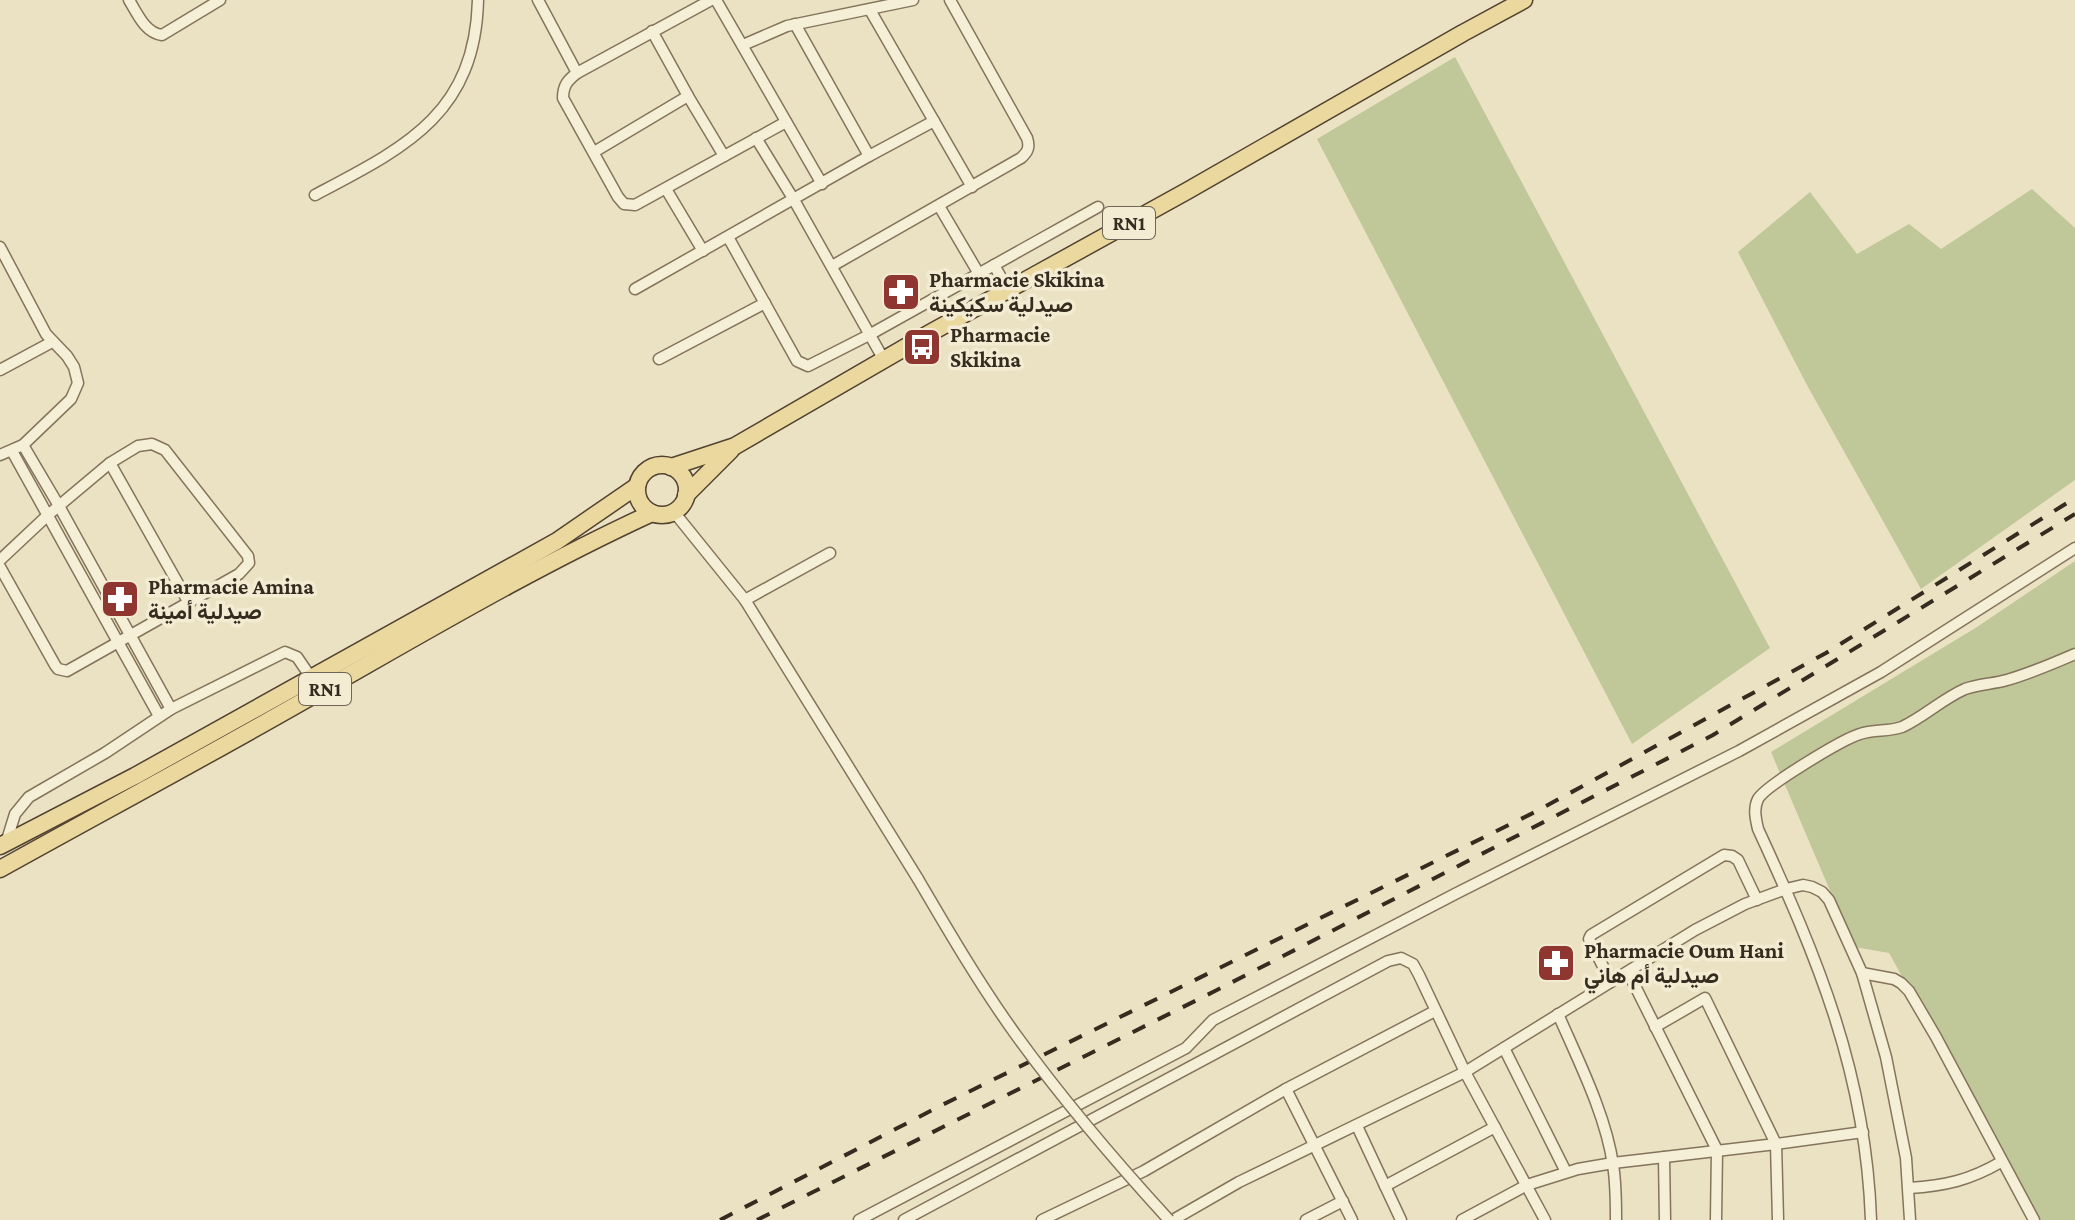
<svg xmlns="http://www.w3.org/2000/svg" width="2075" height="1220" viewBox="0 0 2075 1220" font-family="'Crimson Pro',Vazirmatn,serif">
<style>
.green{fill:#c0c899}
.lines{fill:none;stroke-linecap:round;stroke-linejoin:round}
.street-casing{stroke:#84745c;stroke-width:13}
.primary-casing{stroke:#524230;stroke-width:19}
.street{stroke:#f6efd7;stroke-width:10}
.primary{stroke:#ebd89f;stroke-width:16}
.rail{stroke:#352b1f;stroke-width:4;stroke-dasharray:14 14;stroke-linecap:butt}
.street-bridge-casing{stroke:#84745c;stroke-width:13;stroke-linecap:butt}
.street-bridge{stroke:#f6efd7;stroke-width:10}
.labels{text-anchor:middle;stroke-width:7;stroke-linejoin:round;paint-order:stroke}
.shield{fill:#f3ecd3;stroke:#6e6555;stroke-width:2}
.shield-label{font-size:20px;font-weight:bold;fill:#352b1f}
.poi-label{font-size:22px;font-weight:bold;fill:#352b1f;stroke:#f3ecd3;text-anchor:start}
</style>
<rect width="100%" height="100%" fill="#ebe2c4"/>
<!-- green -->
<g class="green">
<polygon points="1455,57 1770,648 1632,744 1317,139"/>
<polygon points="2032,189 2075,228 2075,480 1921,589 1808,387 1738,252 1810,192 1857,254 1909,224 1941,249"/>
<polygon points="2075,561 2075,1220 2036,1220 1889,953 1854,947 1771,752 1977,627"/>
</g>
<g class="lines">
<!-- street casing -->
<g class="street-casing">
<g id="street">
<path d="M129 0C137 13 145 33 162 35L220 0"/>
<polyline points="538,0 577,73"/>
<path d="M711 0 577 73C568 80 563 85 563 98L618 197 624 204 635 205 786 122"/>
<polyline points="716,0 822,184"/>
<polyline points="870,10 972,187"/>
<polyline points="795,24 869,156"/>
<polyline points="652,31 688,96 724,156"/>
<polyline points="743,45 787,26 913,0"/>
<polyline points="756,138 794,200 884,360"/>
<polyline points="594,152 688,96"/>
<polyline points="666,189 703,251"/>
<path d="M315 195C404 148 475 115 478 0"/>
<polyline points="939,206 979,274"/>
<polyline points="728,237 797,361 808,366 869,335 1098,207"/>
<polyline points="0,247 46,334 67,356 74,367 78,383 71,399 23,445 0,455"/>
<polyline points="994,265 1008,290"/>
<path d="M832 266 1021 158C1028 152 1030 147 1027 138L950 0"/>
<polyline points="635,289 869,156 934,121"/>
<polyline points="659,359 765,303"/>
<polyline points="0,370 52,342"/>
<polyline points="23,445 59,506 171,709"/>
<polyline points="12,451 159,716"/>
<polyline points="110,463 189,603"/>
<polyline points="674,512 745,600 918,879"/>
<polyline points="0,560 48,515 110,463 138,446 152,444 165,450 248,556 249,563 239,574 67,671 58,669 55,665 0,567"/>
<polyline points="745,600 830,553"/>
<polyline points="6,843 15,814 29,797 105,753 171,709 285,652 297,657 312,679"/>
<polyline points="1628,972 1717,1150 1716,1220"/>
<polyline points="1862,973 1894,979 1901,983 1909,991 1936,1037 2034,1220"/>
<polyline points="1611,982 1591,943 1589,939 1591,935 1724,855 1732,856 1738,860 1757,900"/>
<path d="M1558 1014C1578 1060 1606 1115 1613 1165 1616 1183 1616 1202 1616 1220"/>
<polyline points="1655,1027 1705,998 1776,1144 1778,1220"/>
<polyline points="1504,1048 1566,1172"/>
<polyline points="1286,1089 1352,1220"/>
<polyline points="1357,1126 1401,1220"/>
<polyline points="1664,1157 1665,1220"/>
<polyline points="1385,1186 1495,1127"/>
<path d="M1909 1188C1945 1186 1970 1180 2001 1162"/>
<polyline points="859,1220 1186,1048 1213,1020 1457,893 1739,751 1881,672 2075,548"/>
<polyline points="904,1220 1388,961 1401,958 1413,964 1419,975 1465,1072 1545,1220"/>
<polyline points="1042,1220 1144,1171 1286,1089 1435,1011"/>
<polyline points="1173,1220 1239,1182 1465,1072 1695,930 1745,904 1786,889 1803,885 1812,887 1822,892 1829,900 1862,973 1886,1057 1906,1158 1910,1220"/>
<polyline points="1306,1220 1343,1201"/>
<polyline points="1462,1220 1527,1185 1578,1169 1613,1163 1776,1144 1863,1132"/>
<path d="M1871 1220C1866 1074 1818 959 1758 829 1756 820 1753 809 1758 799 1765 786 1843 739 1860 734 1874 729 1888 732 1902 727 1924 717 1942 699 1965 689 1978 684 1993 684 2007 680 2031 673 2052 664 2075 654"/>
</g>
</g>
<!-- primary casing -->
<g class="primary-casing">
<g id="primary">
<circle cx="662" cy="490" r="25"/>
<polyline points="671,467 735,446 930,333 1187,191 1463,33 1524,0"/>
<polyline points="686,495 731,450"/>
<polyline points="0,846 135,776 557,541 637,486"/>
<path d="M0 869C99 814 200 760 298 704 415 638 530 569 652 513"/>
</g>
</g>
<!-- street -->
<use href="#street" class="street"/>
<!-- primary -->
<use href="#primary" class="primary"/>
<!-- rail -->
<g class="rail">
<polyline points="720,1220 942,1105 1537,811 1826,653 2075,498"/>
<polyline points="757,1220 1215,991 1713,735 2075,514"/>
</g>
<!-- street-bridge casing -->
<g class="street-bridge-casing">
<path id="street-bridge" d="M918 879C949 932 980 985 1016 1035 1063 1100 1115 1161 1169 1220"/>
</g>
<!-- street-bridge -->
<use href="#street-bridge" class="street-bridge"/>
</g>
<!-- icons -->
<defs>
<g id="pharmacy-square" transform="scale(2)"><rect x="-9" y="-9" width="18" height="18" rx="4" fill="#8f3630" stroke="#f3ecd3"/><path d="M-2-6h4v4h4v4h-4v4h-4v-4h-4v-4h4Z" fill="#fff"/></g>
<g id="bus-square" transform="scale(2)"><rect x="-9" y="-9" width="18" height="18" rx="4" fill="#8f3630" stroke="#f3ecd3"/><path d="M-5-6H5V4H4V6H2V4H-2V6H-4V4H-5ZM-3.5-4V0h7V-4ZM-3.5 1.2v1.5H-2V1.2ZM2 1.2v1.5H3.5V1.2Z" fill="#fff"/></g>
</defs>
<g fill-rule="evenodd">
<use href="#pharmacy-square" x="901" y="292"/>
<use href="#bus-square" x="922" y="347"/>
<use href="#pharmacy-square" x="120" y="599"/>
<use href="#pharmacy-square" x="1556" y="963"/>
</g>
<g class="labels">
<!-- shield labels -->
<g class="shield">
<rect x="1103" y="207" width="52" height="32" rx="6"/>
<rect x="299" y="673" width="52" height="32" rx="6"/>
</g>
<g class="shield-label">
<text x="1129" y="230">RN1</text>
<text x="325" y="696">RN1</text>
</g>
<!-- poi labels -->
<g class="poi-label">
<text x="929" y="287">Pharmacie Skikina<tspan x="929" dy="25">صيدلية سكيكينة</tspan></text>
<text x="950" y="342">Pharmacie<tspan x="950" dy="25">Skikina</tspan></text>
<text x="148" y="594">Pharmacie Amina<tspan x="148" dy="25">صيدلية أمينة</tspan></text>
<text x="1584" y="958">Pharmacie Oum Hani<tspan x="1584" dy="25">صيدلية أم هاني</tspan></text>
</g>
</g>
</svg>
